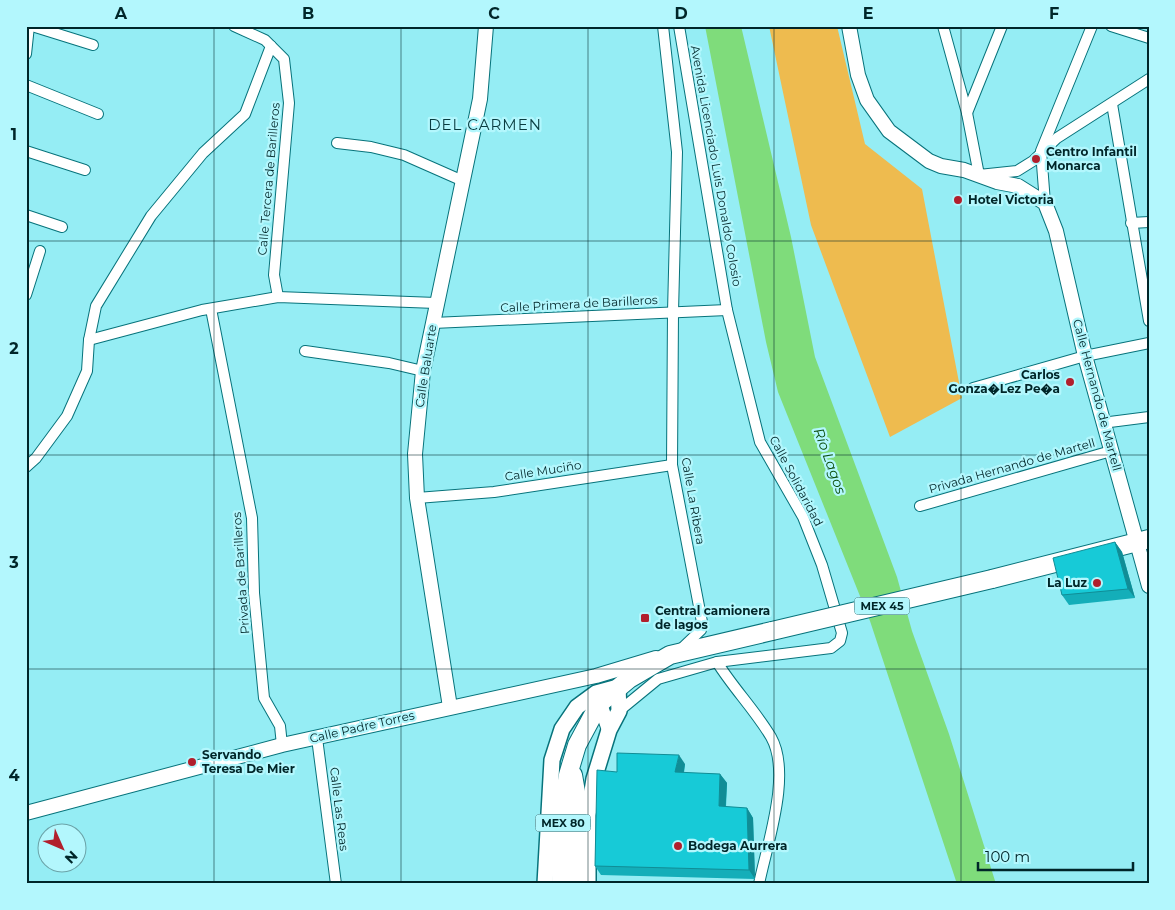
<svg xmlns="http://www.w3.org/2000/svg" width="1175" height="910" viewBox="0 0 1175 910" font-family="Montserrat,sans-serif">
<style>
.green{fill:#eebb4f}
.water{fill:#7fdc7b}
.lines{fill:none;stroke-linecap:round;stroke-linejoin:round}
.minor-casing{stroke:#07737b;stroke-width:12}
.tertiary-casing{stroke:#07737b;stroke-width:16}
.secondary-casing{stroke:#07737b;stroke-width:18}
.trunk-casing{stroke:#07737b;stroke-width:20}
.minor{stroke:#fff;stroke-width:10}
.tertiary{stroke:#fff;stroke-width:14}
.secondary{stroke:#fff;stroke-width:15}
.trunk{stroke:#fff;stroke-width:18}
.trunk-bridge-casing{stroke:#07737b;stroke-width:20;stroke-linecap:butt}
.trunk-bridge{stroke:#fff;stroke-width:18}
.wall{fill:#14aeb9}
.shaded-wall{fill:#108d96}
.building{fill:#17cad7;stroke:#108d96}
.grid{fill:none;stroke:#002629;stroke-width:1;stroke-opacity:0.55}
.poi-dot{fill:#b11f2c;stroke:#b3f7fd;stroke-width:2}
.labels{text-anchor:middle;stroke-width:4.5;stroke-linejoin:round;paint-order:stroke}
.shield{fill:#b3f7fd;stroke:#366569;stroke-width:1}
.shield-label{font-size:11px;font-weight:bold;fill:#002629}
.poi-label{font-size:12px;font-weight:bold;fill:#002629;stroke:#b3f7fd;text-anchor:start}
.street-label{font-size:12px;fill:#002629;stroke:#b3f7fd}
.water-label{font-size:14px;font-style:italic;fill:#0c4e0d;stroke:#b3f7fd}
.quarter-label{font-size:15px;letter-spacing:1px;fill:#093c40;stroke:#b3f7fd}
.neatline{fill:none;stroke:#002629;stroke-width:2}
.grid-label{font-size:16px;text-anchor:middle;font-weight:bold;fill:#002629}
</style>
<rect width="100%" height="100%" fill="#95edf4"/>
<!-- green -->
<polygon class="green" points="769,26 837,26 865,144 922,189 962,398 890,437 811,225"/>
<!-- water -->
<polygon class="water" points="705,26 741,26 791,237 815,357 897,577 912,631 949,734 996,884 957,884 870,621 778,392 766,342"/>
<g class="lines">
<!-- minor casing -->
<g class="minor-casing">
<g id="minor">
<polyline points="32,26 93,45"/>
<polyline points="234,26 265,40 284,59 289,103 274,275 278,297"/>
<polyline points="663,26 677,152 673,312 672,465 702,622 701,630 680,650"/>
<polyline points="943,26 967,113 979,175 1017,171 1033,161 1057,138 1149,79"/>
<polyline points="1111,26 1149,38"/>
<polyline points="26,54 29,26"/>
<polyline points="26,85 98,114"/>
<polyline points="1112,104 1149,321"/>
<polyline points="967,113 1002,26"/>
<polyline points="337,143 371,147 404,155 463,181"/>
<polyline points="26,151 85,170"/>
<polyline points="1045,203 1041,151 1092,26"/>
<polyline points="26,215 62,227"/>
<polyline points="1131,223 1149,222"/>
<polyline points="26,295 40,251"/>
<polyline points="211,309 252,518 254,593 264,698 280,726 282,745"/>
<polyline points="433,323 727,310"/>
<polyline points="89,340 202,310 278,297 436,303"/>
<polyline points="305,351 389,363 423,371"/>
<polyline points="973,388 1085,356 1149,343"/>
<polyline points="1102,423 1149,417"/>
<polyline points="26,467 36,458 67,416 87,371 89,340 96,306 151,216 203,153 245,114 271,46"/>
<polyline points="417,498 494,492 672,465"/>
<polyline points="920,506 1111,451"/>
<path d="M717 662C733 688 755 710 771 737 792 774 767 844 759 884"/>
<polyline points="619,711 658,679 717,662 831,648 840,641 842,633 822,565 803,517 760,442 727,310 679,26"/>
<polyline points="317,738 336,884"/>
</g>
</g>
<!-- tertiary casing -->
<g class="tertiary-casing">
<g id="tertiary">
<polyline points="849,26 858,75 867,100 889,131 929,161 941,166 964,170 997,182 1018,186 1045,203 1056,231 1085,356 1149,586"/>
<polyline points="598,698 609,730"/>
<polyline points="450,707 417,498 415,454 423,371 480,99 486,26"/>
<polyline points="26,813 282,745 596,676 656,658"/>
</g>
</g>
<!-- secondary casing -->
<g class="secondary-casing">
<polyline id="secondary" points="545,884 552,760 562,729 577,707 596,693 618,687 619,711 609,730 594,779 588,815 588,884"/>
</g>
<!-- trunk casing -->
<g class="trunk-casing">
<g id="trunk">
<polyline points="992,579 1149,539"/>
<polyline points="573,775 577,798 576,884"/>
<polyline points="561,884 563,804 568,775 577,745 599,704 629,679 670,655 772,631"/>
</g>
</g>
<!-- minor -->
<use href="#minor" class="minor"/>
<!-- tertiary -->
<use href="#tertiary" class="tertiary"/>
<!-- secondary -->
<use href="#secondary" class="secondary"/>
<!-- trunk -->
<use href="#trunk" class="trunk"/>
<!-- trunk-bridge casing -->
<g class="trunk-bridge-casing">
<polyline id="trunk-bridge" points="772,631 992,579"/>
</g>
<!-- trunk-bridge -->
<use href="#trunk-bridge" class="trunk-bridge"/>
</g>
<!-- wall -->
<g class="wall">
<polygon points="1115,542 1122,552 1135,598 1069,605 1062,595"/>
<polygon points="685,764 684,773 720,774 727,783 726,807 747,808 753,818 755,879 601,875 595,866 617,772"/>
</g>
<!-- shaded-wall -->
<g class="shaded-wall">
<polygon points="1115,542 1122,552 1135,598 1128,589"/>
<polygon points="679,755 685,764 682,782 675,772"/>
<polygon points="720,774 727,783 725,815 719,806"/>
<polygon points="747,808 753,818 755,879 749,870"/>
</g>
<!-- building -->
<g class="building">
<polygon points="1115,542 1128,589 1062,595 1053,558"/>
<polygon points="617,753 679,755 675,772 720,774 719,806 747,808 749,870 595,866 597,770 617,772"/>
</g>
<!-- grid -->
<path class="grid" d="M214 26V884M401 26V884M588 26V884M774 26V884M961 26V884M26 241H1149M26 455H1149M26 669H1149"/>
<!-- markers -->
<g class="poi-dot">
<circle cx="1036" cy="159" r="5"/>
<circle cx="958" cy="200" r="5"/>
<circle cx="1070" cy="382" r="5"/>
<circle cx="1097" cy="583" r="5"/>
<rect x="640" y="613" width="10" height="10" rx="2.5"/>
<circle cx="192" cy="762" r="5"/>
<circle cx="678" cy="846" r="5"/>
</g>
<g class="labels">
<!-- shield labels -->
<g class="shield">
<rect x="854.5" y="597.5" width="55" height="17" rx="4"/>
<rect x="535.5" y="814.5" width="55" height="17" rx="4"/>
</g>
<g class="shield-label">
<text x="882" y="610">MEX 45</text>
<text x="563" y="827">MEX 80</text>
</g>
<!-- poi labels -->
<g class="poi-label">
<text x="1046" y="156">Centro Infantil<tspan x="1046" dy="14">Monarca</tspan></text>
<text x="968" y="204">Hotel Victoria</text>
<text x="1060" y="379" text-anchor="end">Carlos<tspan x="1060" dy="14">Gonza�Lez Pe�a</tspan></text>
<text x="1087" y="587" text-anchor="end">La Luz</text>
<text x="655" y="615">Central camionera<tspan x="655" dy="14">de lagos</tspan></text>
<text x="202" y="759">Servando<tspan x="202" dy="14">Teresa De Mier</tspan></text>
<text x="688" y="850">Bodega Aurrera</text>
</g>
<!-- street labels -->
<g class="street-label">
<text transform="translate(716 166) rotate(80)" y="4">Avenida Licenciado Luis Donaldo Colosio</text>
<text transform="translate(269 179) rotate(-85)" y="4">Calle Tercera de Barilleros</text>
<text transform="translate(579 304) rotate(-3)" y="4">Calle Primera de Barilleros</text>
<text transform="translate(426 366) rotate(-81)" y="4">Calle Baluarte</text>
<text transform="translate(1097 395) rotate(75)" y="4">Calle Hernando de Martell</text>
<text transform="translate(1012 466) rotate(-16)" y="4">Privada Hernando de Martell</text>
<text transform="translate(543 471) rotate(-9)" y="4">Calle Muciño</text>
<text transform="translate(796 481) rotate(62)" y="4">Calle Solidaridad</text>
<text transform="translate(693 501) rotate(80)" y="4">Calle La Ribera</text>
<text transform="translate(241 573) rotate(-94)" y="4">Privada de Barilleros</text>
<text transform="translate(362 727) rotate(-13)" y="4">Calle Padre Torres</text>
<text transform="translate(339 809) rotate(83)" y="4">Calle Las Reas</text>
</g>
<!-- water labels -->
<g class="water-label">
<text transform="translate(830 461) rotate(70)" y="5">Río Lagos</text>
</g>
<!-- quarter labels -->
<g class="quarter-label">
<text x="485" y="130">DEL CARMEN</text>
</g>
</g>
<!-- border -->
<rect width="1175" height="910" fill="none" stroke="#b3f7fd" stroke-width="55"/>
<!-- north arrow -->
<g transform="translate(62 848) rotate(135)"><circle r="24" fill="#b3f7fd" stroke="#6ba3a8"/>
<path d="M0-4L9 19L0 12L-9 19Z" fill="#b11f2c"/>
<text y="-8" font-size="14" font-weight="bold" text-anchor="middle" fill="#002629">N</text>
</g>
<!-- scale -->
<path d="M978 862v8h155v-8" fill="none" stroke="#002629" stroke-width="2.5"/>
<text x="985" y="862" font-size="15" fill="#002629" stroke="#b3f7fd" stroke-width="4" paint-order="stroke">100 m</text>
<rect x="28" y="28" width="1120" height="854" class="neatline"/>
<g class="grid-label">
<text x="121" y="19">A</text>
<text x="308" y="19">B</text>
<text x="494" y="19">C</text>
<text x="681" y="19">D</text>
<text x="868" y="19">E</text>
<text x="1054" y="19">F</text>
<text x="14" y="140">1</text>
<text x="14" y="354">2</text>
<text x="14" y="568">3</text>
<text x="14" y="781">4</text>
</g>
</svg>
